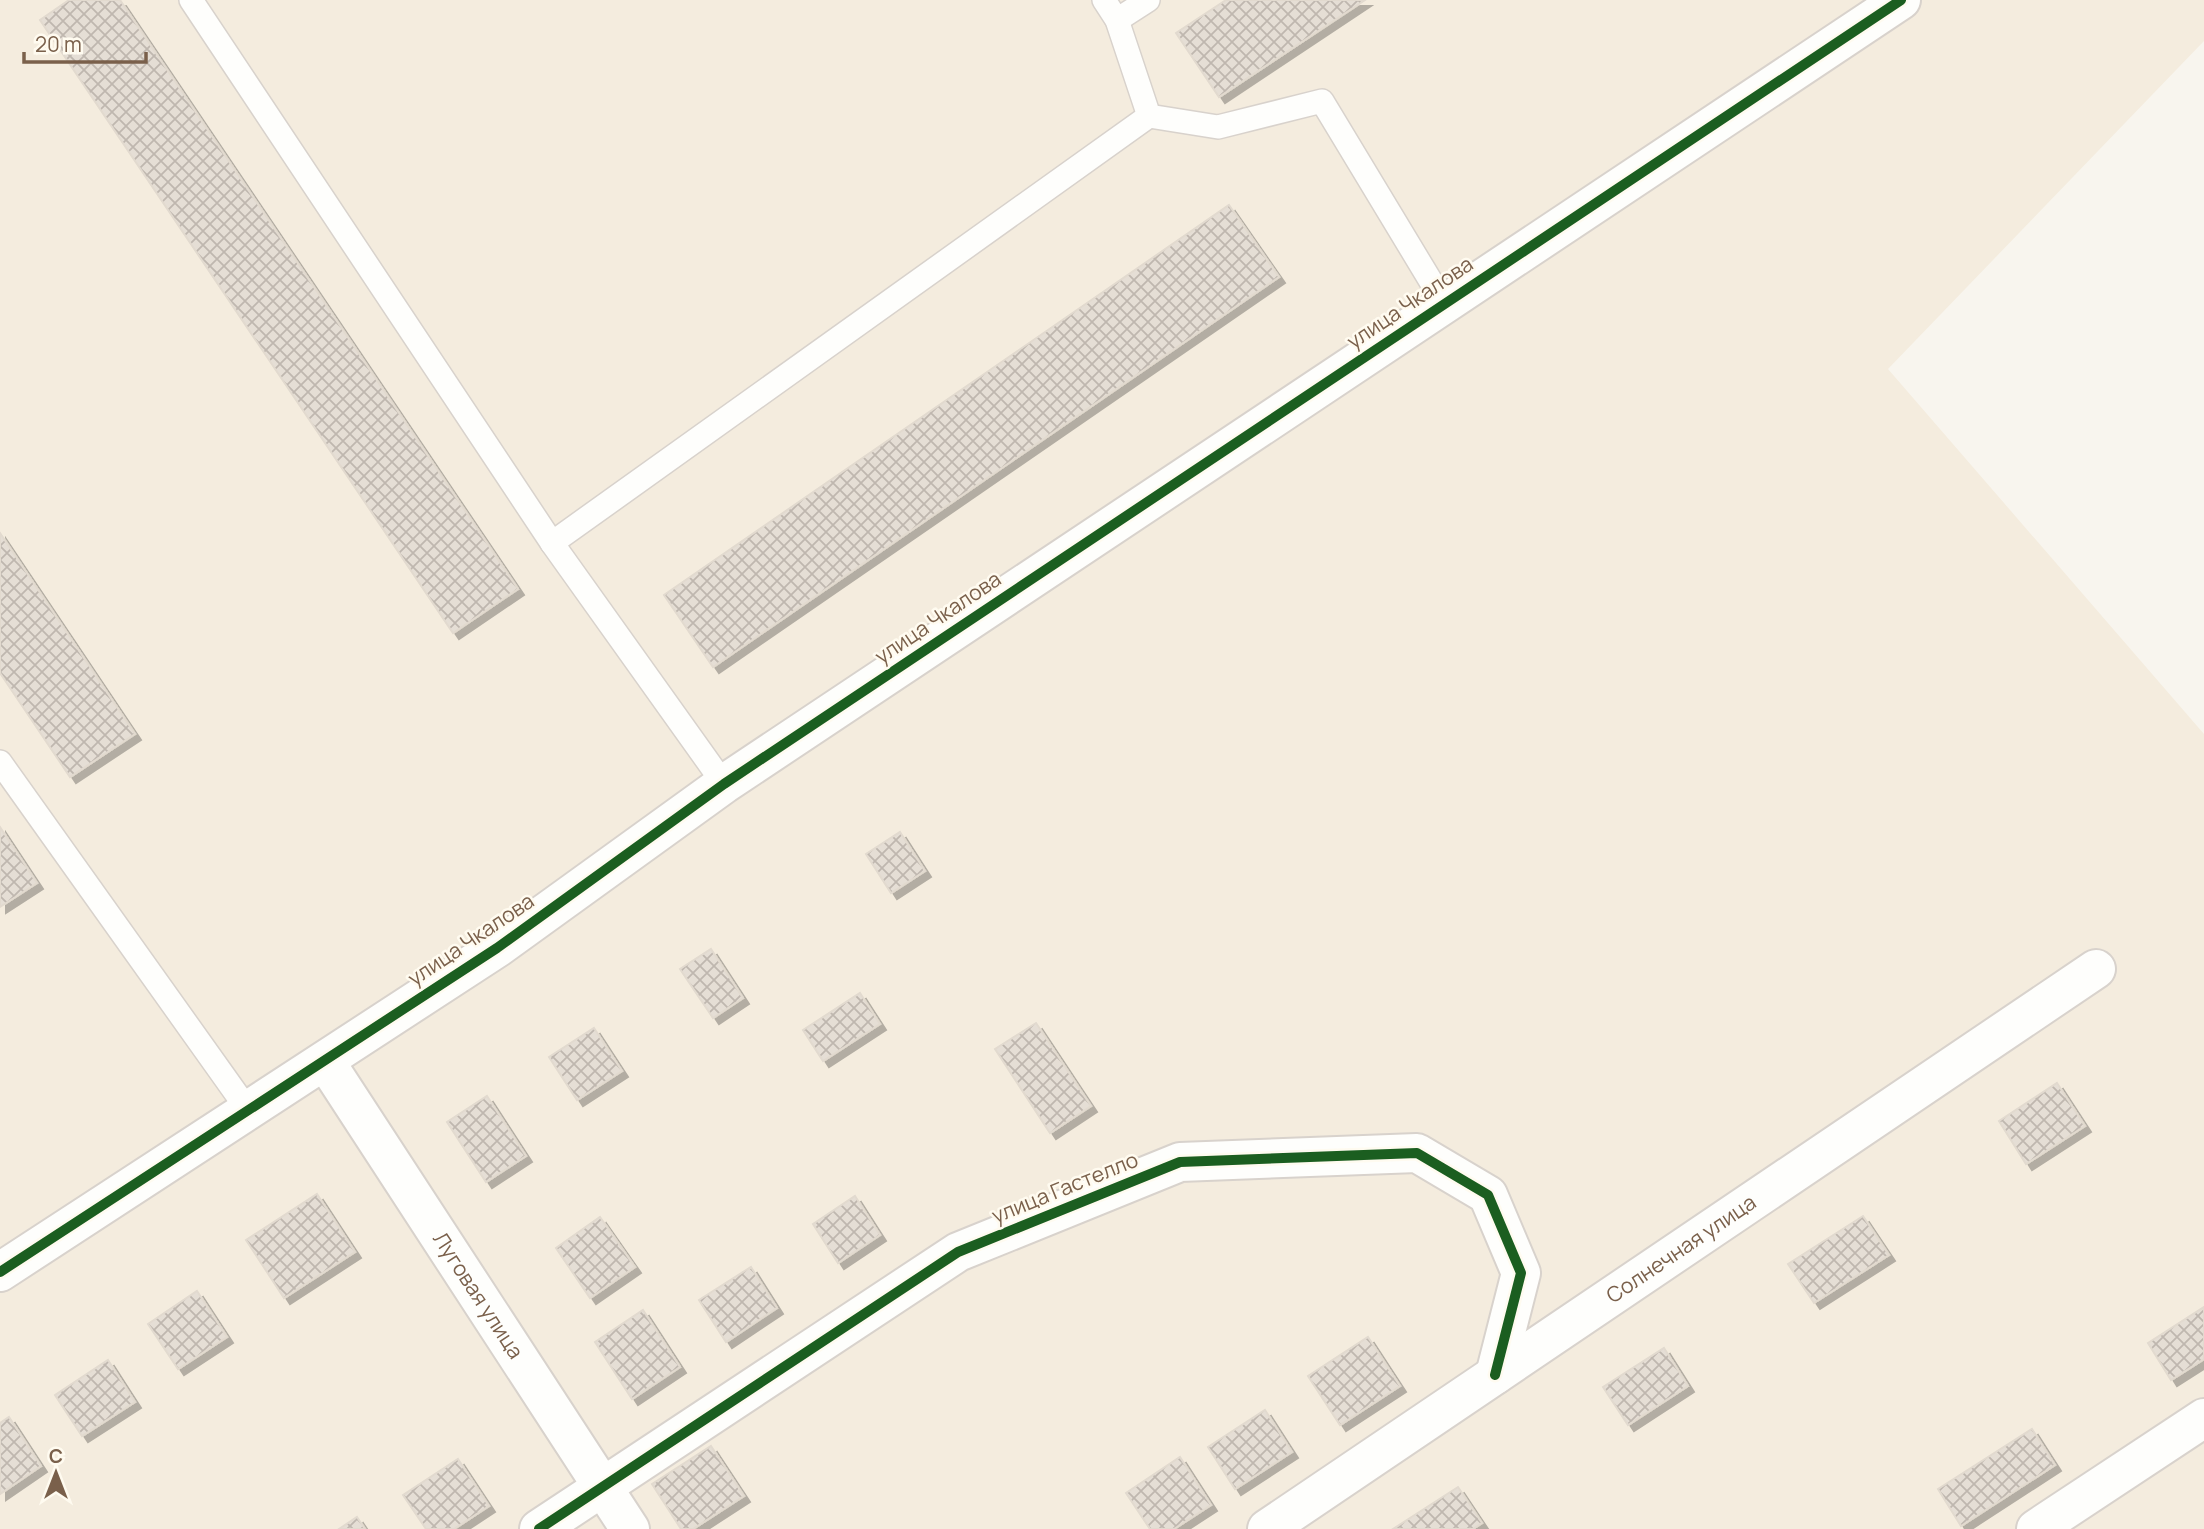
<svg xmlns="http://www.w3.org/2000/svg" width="2204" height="1529" viewBox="0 0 2204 1529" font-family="Manrope,sans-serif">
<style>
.residential{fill:#f4ecde}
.building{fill:url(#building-cross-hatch);stroke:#e2dacf;stroke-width:2;filter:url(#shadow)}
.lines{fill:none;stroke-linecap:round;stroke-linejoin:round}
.service-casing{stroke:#d8d2cc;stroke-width:26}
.minor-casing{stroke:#d8d2cc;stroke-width:42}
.service{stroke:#fefefc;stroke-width:23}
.minor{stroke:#fefefc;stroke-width:38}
.cycleway-casing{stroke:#fffbf0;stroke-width:15}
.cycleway{stroke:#1b5e20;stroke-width:10}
.labels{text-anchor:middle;stroke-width:5;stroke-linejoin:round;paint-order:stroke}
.street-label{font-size:21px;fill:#7a604b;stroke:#fffbf0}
</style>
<defs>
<pattern id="building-cross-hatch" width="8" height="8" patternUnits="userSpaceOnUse" patternTransform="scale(1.75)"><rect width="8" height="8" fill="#e5ded5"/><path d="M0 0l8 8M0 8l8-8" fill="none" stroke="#bfb7af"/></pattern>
<filter id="shadow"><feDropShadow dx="6" dy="6" stdDeviation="0" flood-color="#0004"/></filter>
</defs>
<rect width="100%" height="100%" fill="#f8f5ee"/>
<!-- residential -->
<polygon class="residential" points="0,0 2204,0 2204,41 1888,369 2204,734 2204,1529 0,1529"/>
<!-- building -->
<g class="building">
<polygon points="69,0 120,0 518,589 453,633 40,20"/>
<polygon points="1226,0 1365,0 1219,97 1176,33"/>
<polygon points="1229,205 1279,277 713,667 664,595"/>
<polygon points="0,533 135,734 70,777 0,673"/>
<polygon points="0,827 37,883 0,907"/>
<polygon points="900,832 925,871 891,893 866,854"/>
<polygon points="711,949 743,998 713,1018 680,969"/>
<polygon points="860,993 880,1024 823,1061 803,1030"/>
<polygon points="1036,1023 1091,1106 1050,1133 995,1049"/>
<polygon points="594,1028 622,1071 577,1100 549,1057"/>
<polygon points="2057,1083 2085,1126 2026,1164 1999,1121"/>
<polygon points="487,1096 526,1156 486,1182 447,1122"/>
<polygon points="317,1194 355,1252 284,1298 246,1240"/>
<polygon points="855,1196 880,1235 838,1263 813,1224"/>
<polygon points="1863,1216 1889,1255 1814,1303 1788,1264"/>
<polygon points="600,1217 635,1267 590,1298 556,1248"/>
<polygon points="751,1267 777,1308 726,1342 699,1300"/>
<polygon points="197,1291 227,1337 178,1369 148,1324"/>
<polygon points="2204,1307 2204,1359 2171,1380 2148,1343"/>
<polygon points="643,1310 680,1367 632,1399 595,1342"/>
<polygon points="1368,1337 1400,1386 1340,1425 1308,1376"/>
<polygon points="1664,1348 1688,1386 1628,1425 1603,1387"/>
<polygon points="108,1360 135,1402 82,1436 55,1395"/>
<polygon points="1265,1410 1292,1452 1235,1489 1208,1447"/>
<polygon points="9,1417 41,1466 0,1494 0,1423"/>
<polygon points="2032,1429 2055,1465 1961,1526 1938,1489"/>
<polygon points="711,1446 744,1496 693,1529 681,1529 652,1484"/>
<polygon points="1180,1457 1211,1505 1174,1529 1150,1529 1126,1493"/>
<polygon points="458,1459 489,1506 454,1529 426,1529 403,1495"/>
<polygon points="1458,1487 1482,1523 1473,1529 1393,1529"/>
<polygon points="357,1517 365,1529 339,1529"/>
</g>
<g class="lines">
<!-- service casing -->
<g class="service-casing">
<g id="service">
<polyline points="191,0 552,543 724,784"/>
<polyline points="1104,0 1117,20 1149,116 1218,127 1322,101 1444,303"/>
<polyline points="1117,20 1148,0"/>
<polyline points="552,543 1149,116"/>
<polyline points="0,762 248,1110"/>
</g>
</g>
<!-- minor casing -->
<g class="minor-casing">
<g id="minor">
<path id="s1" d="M325 1061 630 1529"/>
<polyline points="0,1272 497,948 724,784 1901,0"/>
<polyline points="539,1529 958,1252 1180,1162 1417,1153 1488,1195 1521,1273 1495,1375"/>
<path id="s2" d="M1267 1529 2096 969"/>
<polyline points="2036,1529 2204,1418"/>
</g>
</g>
<!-- service -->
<use href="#service" class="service"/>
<!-- minor -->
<use href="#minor" class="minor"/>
<!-- cycleway casing -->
<g class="cycleway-casing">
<g id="cycleway">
<polyline points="0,1272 497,948 724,784 1901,0"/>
<polyline points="539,1529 958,1252 1180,1162 1417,1153 1488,1195 1521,1273 1495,1375"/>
</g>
</g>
<!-- cycleway -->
<use href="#cycleway" class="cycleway"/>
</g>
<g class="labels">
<!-- street labels -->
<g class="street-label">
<text transform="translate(1410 303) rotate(-34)" y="7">улица Чкалова</text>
<text transform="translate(938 618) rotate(-34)" y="7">улица Чкалова</text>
<text transform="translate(471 940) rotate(-34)" y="7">улица Чкалова</text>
<text transform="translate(1065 1188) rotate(-22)" y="7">улица Гастелло</text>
<text dy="7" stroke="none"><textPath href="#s2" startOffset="500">Солнечная улица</textPath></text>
<text dy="7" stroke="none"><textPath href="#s1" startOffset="280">Луговая улица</textPath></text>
</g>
</g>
<!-- north arrow -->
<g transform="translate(56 1473)" stroke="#fffbf0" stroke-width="5" paint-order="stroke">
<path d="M0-5L12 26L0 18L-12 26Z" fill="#7a604b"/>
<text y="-10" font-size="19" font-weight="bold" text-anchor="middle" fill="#7a604b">С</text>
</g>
<!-- scale -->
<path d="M24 52v10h122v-10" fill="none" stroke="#7a604b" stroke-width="3.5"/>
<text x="35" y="52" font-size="21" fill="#7a604b" stroke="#fffbf0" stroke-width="5" paint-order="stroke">20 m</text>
</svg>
